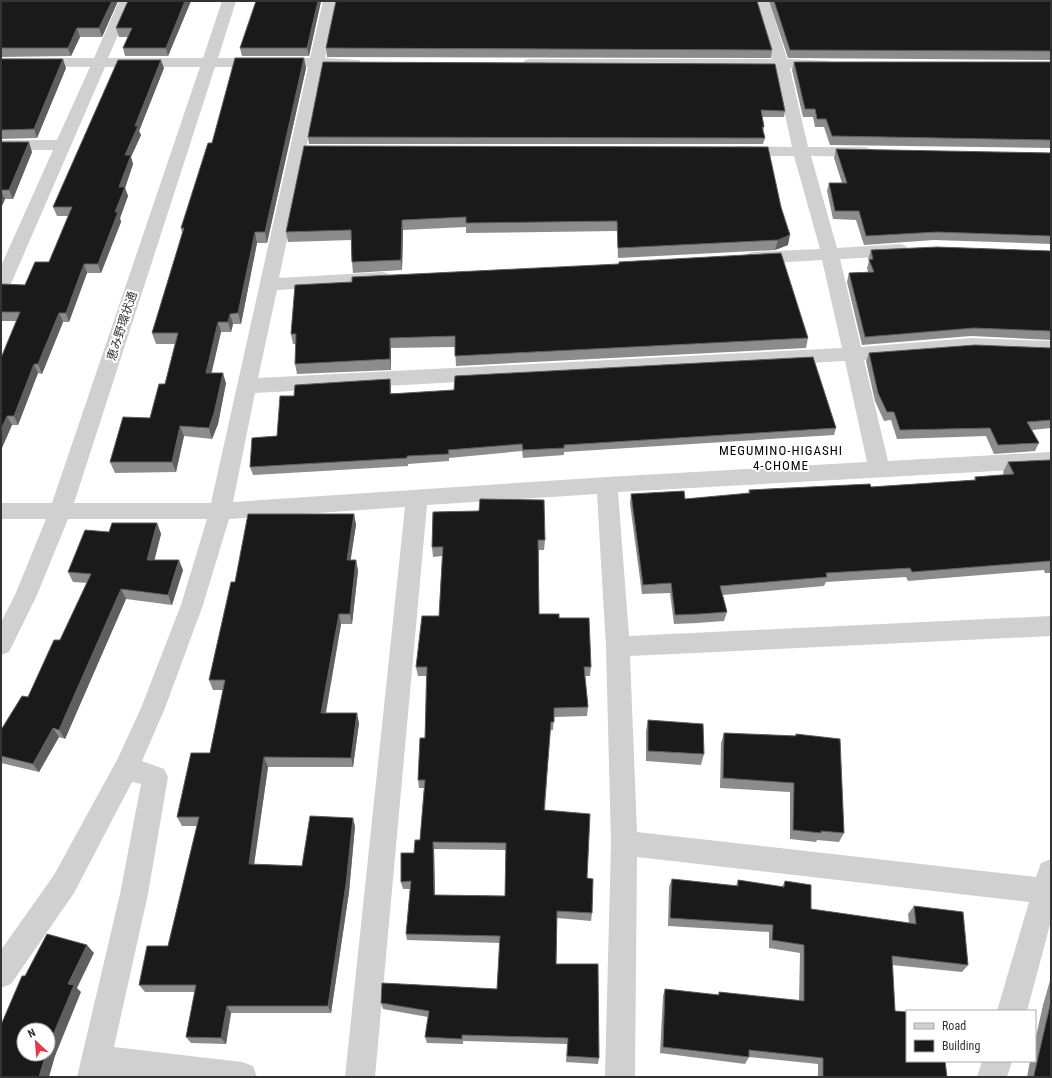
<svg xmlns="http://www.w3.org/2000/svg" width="1052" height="1078" viewBox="0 0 1052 1078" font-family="'Roboto Condensed','Noto Sans JP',sans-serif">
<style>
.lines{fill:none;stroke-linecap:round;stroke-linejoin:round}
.minor{fill:#d0d0d0;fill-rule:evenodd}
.wall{fill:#8c8c8c;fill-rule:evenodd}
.shaded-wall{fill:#5f5f5f}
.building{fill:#1a1a1a;stroke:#5f5f5f;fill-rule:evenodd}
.labels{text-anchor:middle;stroke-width:4;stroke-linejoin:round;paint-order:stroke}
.street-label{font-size:12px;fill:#333;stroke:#fff}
.neighbourhood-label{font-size:13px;letter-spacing:1px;fill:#000;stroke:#fff}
</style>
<rect width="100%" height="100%" fill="#fff"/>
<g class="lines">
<!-- minor -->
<g class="minor">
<path d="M119 1H133L108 58H203L222 1H236L218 58H310L323 1H337L325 58 359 60 361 63 359 66 323 67 279 278 383 272 389 274 392 278 389 282 383 284 277 290 258 378 842 348 822 260 752 264 746 262 743 258 746 254 752 252 820 249 794 156H739L733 154 731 151 733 148 739 146 792 147 775 68 530 67 525 66 523 63 525 60 530 59H772L755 1H769L787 59 829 61 831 64 829 67 824 68H790L808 147H865L871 149 873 152 871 155 865 157 811 156 837 248 900 244 906 246 909 250 906 254 900 256 840 259 861 347 971 338 1051 341V355L971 352 864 360 888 461 1051 452V468L618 492 629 636 1051 616V636L630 656 637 832 1036 877 1041 863 1051 859V921L1027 1011H997L1029 902 637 857 635 1077H605L611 843 606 647 597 494 427 505 375 1077H345L405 507 229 519 203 605 165 708 142 761 164 769 168 777 148 894 114 1047 242 1062 253 1066 257 1077H77L120 894 141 784 132 782 74 893 11 984 1 988V950L54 875 117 760 141 708 181 605 207 519H68L37 595 9 652 1 655V622L15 595 46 519H1V503H52L200 67H105L10 286 7 290 1 292V266L53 150H1V140H57L90 67 1 66V58H94ZM215 67H308L211 503H74ZM845 361 867 462 607 477 233 502 255 393Z"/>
<polygon points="982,1061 1012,1061 1007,1077 977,1077"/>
</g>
</g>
<!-- wall -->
<g class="wall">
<polygon points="1,1 118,1 102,37 80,37 71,56 1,57"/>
<polygon points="128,1 191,1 168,56 125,56 123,48 128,37 119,37 116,28"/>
<polygon points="321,1 309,56 242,56 240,48"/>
<polygon points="769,1 1051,1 1051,60 788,58"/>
<polygon points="326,48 772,50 771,58 327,57"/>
<polygon points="1,59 66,68 37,138 1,139"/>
<polygon points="323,62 785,111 784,117 762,117 764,127 763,132 765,138 763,144 309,144 308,137"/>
<polygon points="794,62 1051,62 1051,148 830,145 824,127 815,127 813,117 803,117 792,70"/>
<polygon points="164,68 139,131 141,135 131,157 133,164 125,188 128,196 120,218 121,222 101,273 87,273 69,322 63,322 42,374 38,373 18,425 12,425 1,450 16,321 1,321 1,284 25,285 49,262 69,216 57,216 53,207"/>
<polygon points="306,68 267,243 257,243 241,324 233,324 231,332 221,332 211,373 226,383 218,424 212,439 184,436 176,472 115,473 110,462 150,418 165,384 175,344 156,344 152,333 182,233 181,228 212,143"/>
<polygon points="1,142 32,152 13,199 5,199 1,208"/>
<polygon points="768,147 788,245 775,250 618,258 617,231 466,233 466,227 403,230 402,270 353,273 352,262 351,240 288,242 286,232"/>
<polygon points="836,149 1051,153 1051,244 934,240 864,245 856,220 833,219 827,191 829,183 842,183 834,158"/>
<polygon points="871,250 1051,251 1051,340 971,336 862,345 847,282 849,273 868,272 867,268 869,261 868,259"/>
<polygon points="291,334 808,338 806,348 456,366 455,347 391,348 391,370 297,374 295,364 296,344 293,344"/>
<polygon points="1051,348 1051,428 1032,430 1039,443 1035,451 994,454 986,436 897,439 891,420 884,421 875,401 866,361 869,353"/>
<polygon points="391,387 391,393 836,428 834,435 564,452 564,455 523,458 522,451 449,458 449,461 408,464 408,466 253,475 250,467 277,436 294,396"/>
<polygon points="1008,462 1051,462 1051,573 1045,573 1044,570 908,581 906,577 826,582 824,586 723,595 727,612 724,621 697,623 674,624 670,593 642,594 630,504 631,494 685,499 748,494 749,490 871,487 974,480 975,477 1004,475 1003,472"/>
<path d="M433 512 545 540 544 550H539V614L559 618 591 667 590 676H585L588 707 587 716 554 717 553 730H550L545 810 587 878 592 913 591 921 557 918 556 964 599 1058 598 1064 566 1062 567 1044 463 1041V1044L427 1043 425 1037 428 1017 383 1009 381 1003 497 989 500 943 407 940 406 934 410 889H403L401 882 420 840 424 788H419L418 780 425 738 426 676H418L416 667 439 616 442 556 433 557 432 547ZM434 849 506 850 505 896 435 895Z"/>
<polygon points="354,514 356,525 350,560 356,560 358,571 352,624 341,624 326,713 359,723 353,767 268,767 254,864 302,866 355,826 349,892 331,1013 231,1013 226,1044 191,1043 186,1037 195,992 145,992 139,985 168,946 197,826 182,826 177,817 210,753 223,690 213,690 209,680 235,582"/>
<polygon points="157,523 161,534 154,560 183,570 172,605 126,599 65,739 59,737 39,772 1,763 1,730 28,697 60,640 87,583 73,582 68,572 109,532"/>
<polygon points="648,720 704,754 701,765 646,761 646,731"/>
<polygon points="724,733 795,736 796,734 844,833 839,842 817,840 816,842 790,839 790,792 720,788 721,743"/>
<polygon points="672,879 736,886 738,880 782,887 785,881 811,909 909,923 908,914 914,906 968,965 962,972 892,965 895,1011 947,1077 818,1077 818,1064 749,1057 745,1064 660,1053 663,996 665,989 718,995 719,992 799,1001 800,953 769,948 769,932 668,926 669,887"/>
<polygon points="1051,977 1051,1077 1027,1077 1030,1061 1035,1061 1035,1041 1043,1005"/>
</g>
<!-- shaded-wall -->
<g class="shaded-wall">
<polygon points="112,1 118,1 102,37 99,28"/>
<polygon points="185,1 191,1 168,56 166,48"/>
<polygon points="318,1 321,1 309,56 307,48"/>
<polygon points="77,28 80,37 71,56 68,48"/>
<polygon points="304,58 306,68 267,243 265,232"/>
<polygon points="63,59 66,68 37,138 34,129"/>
<polygon points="161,60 164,68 139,131 141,135 131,157 133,164 125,188 128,196 120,218 121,222 101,273 98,264 115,212 119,187 125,155 135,126"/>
<polygon points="29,142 32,152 13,199 9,190"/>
<polygon points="1,190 5,199 1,208"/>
<polygon points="402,220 403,230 402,270 401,260"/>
<polygon points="255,232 257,243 241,324 238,313"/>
<polygon points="790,235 788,245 775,250 778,240"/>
<polygon points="84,264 87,273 69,322 66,313"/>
<polygon points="59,313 63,322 42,374 38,364"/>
<polygon points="230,314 233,324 231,332 228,322"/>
<polygon points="218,322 221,332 209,384 206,373"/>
<polygon points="390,338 391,348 391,370 390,359"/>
<polygon points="34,364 38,373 18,425 14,416"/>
<polygon points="223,373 226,383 218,424 212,439 209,428"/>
<polygon points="390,379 391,387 391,401 390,394"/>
<polygon points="7,416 12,425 1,450 1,430"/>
<polygon points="180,426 184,436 176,472 172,462"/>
<polygon points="354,514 356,525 349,571 347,560"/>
<polygon points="157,523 161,534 152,570 147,560"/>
<polygon points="179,560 183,570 172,605 168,595"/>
<polygon points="356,560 358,571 352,624 350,614"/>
<polygon points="121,589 126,599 65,739 59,730"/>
<polygon points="339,614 341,624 324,722 321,713"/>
<polygon points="357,713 359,723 353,767 351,758"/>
<polygon points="53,728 59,737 39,772 33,764"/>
<polygon points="264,757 268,767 253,872 249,864"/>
<polygon points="353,818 355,826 349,892 331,1013 328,1006"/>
<polygon points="433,842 434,849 435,902 434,895"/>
<polygon points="87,945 94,953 77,988 81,992 55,1056 49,1077 39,1077 46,1054 48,1054 48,1047 68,984"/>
<polygon points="227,1006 231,1013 226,1044 221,1038"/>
</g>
<!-- building -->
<g class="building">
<polygon points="1,1 112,1 99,28 77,28 68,48 1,48"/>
<polygon points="128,1 185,1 166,48 123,48 132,28 116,28"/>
<polygon points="256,1 318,1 307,48 240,48"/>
<polygon points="336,1 757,1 772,50 326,48"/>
<polygon points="774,1 1051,1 1051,51 790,50"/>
<polygon points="235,58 304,58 265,232 255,232 238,313 230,314 228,322 218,322 206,373 223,373 214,413 209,428 180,426 172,462 110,462 123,417 150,418 159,384 165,384 178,333 152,333 184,228 181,228 208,143 212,143"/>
<polygon points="1,59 63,59 34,129 1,130"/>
<polygon points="118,60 161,60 135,126 138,126 125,155 131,155 119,187 125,187 115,212 118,212 98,264 84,264 66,313 59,313 38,364 34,364 14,416 7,416 1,430 1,358 20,312 1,312 1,284 25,285 35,262 49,262 72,207 53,207"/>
<polygon points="323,62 775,64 785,111 761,110 764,127 762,127 765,138 308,137"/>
<polygon points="794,62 1051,62 1051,140 832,136 826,119 817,119 815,109 805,109"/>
<polygon points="1,142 29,142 9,190 1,190 1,191"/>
<polygon points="304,146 768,147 781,207 790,235 778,240 618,248 617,221 466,223 466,217 402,220 401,260 352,262 351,230 286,232"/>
<polygon points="836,149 1051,153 1051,236 937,232 866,236 859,211 835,211 829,183 847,183"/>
<polygon points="937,247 1051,251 1051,331 974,328 865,337 849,273 874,272 869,260 873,259 871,250"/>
<polygon points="781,253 808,338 455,356 455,336 390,338 390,359 295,364 296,334 291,334 295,285 352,282 352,277 619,264 619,262"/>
<polygon points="975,345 1051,348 1051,420 1027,422 1039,443 998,445 990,428 900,430 894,412 887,412 878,393 869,353"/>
<polygon points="813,357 836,428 564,445 564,448 523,450 522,444 448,450 449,454 407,456 407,458 250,467 252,438 277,436 280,396 294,396 295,385 390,379 390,394 454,390 455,376"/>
<polygon points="1050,460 1051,462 1051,563 1050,561 912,572 910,568 826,573 827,577 720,586 727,612 699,614 675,615 671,583 643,585 631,494 684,491 685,499 750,493 749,490 870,484 871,487 976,480 975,477 1014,474 1008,462"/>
<path d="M480 499 544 500 545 540H538L539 614H559V618H589L591 667H584L588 707 554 708V722H551L544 810 590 814 587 878 593 879 592 913 557 911 556 964H598L599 1058 567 1056 568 1038 462 1035V1039L425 1037 429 1011 381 1003 382 983 497 989 500 936 406 934 411 881 401 882V853H414L415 840H420L425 780H418L420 738H425L427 667H416L422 616H439L443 547H432L433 512 479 511ZM433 842 506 843 505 896 434 895Z"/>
<polygon points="248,514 354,514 347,560 356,560 350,614 339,614 321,713 357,713 351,758 264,757 249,864 302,866 310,816 353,818 346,884 328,1006 227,1006 221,1038 186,1037 196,985 139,985 147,946 168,946 199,817 177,817 191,753 210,753 225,680 209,680 231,582 235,582"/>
<polygon points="112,523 157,523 147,560 179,560 168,595 121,589 59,730 53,728 33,764 1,756 1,730 22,696 28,697 54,640 60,640 91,574 68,572 85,530 109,532"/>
<polygon points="648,720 703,724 704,754 648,751"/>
<polygon points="724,733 796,736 796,734 840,739 844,833 821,831 821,833 793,830 794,783 723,778"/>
<polygon points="672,879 738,886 738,880 784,887 785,881 811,885 811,909 916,924 914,906 963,912 968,965 892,956 895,1011 907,1012 907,1061 945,1061 947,1077 823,1077 823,1058 749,1050 749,1057 663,1047 665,989 719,995 719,992 804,1001 804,945 772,940 773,925 670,918"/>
<polygon points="47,934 87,945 68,984 74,985 48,1047 48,1030 24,1030 24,1054 46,1054 39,1077 1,1077 1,1025 22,976 25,976"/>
<polygon points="1051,1001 1051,1077 1034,1077 1034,1075"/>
</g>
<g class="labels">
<!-- street labels -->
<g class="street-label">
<text transform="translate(122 326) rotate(-72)" y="4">恵み野環状通</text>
</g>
<!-- neighbourhood labels -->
<g class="neighbourhood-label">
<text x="781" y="455">MEGUMINO-HIGASHI<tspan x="781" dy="15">4-CHOME</tspan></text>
</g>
</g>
<!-- border -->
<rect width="1052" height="1078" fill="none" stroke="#333333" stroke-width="4"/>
<!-- legend -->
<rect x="906" y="1010" width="130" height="52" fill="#ffffff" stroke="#adadad"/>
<rect x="914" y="1023" width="20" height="6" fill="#d0d0d0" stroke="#adadad"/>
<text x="942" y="1030" font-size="12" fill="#333333">Road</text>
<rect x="914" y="1040" width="20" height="12" fill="#1a1a1a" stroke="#adadad"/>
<text x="942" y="1050" font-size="12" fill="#333333">Building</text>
<!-- north arrow -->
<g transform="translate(36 1042) rotate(334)"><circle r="19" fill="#ffffff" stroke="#adadad"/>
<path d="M0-3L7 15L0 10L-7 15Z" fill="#e63946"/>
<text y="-6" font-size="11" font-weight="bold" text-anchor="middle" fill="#333333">N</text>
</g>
</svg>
